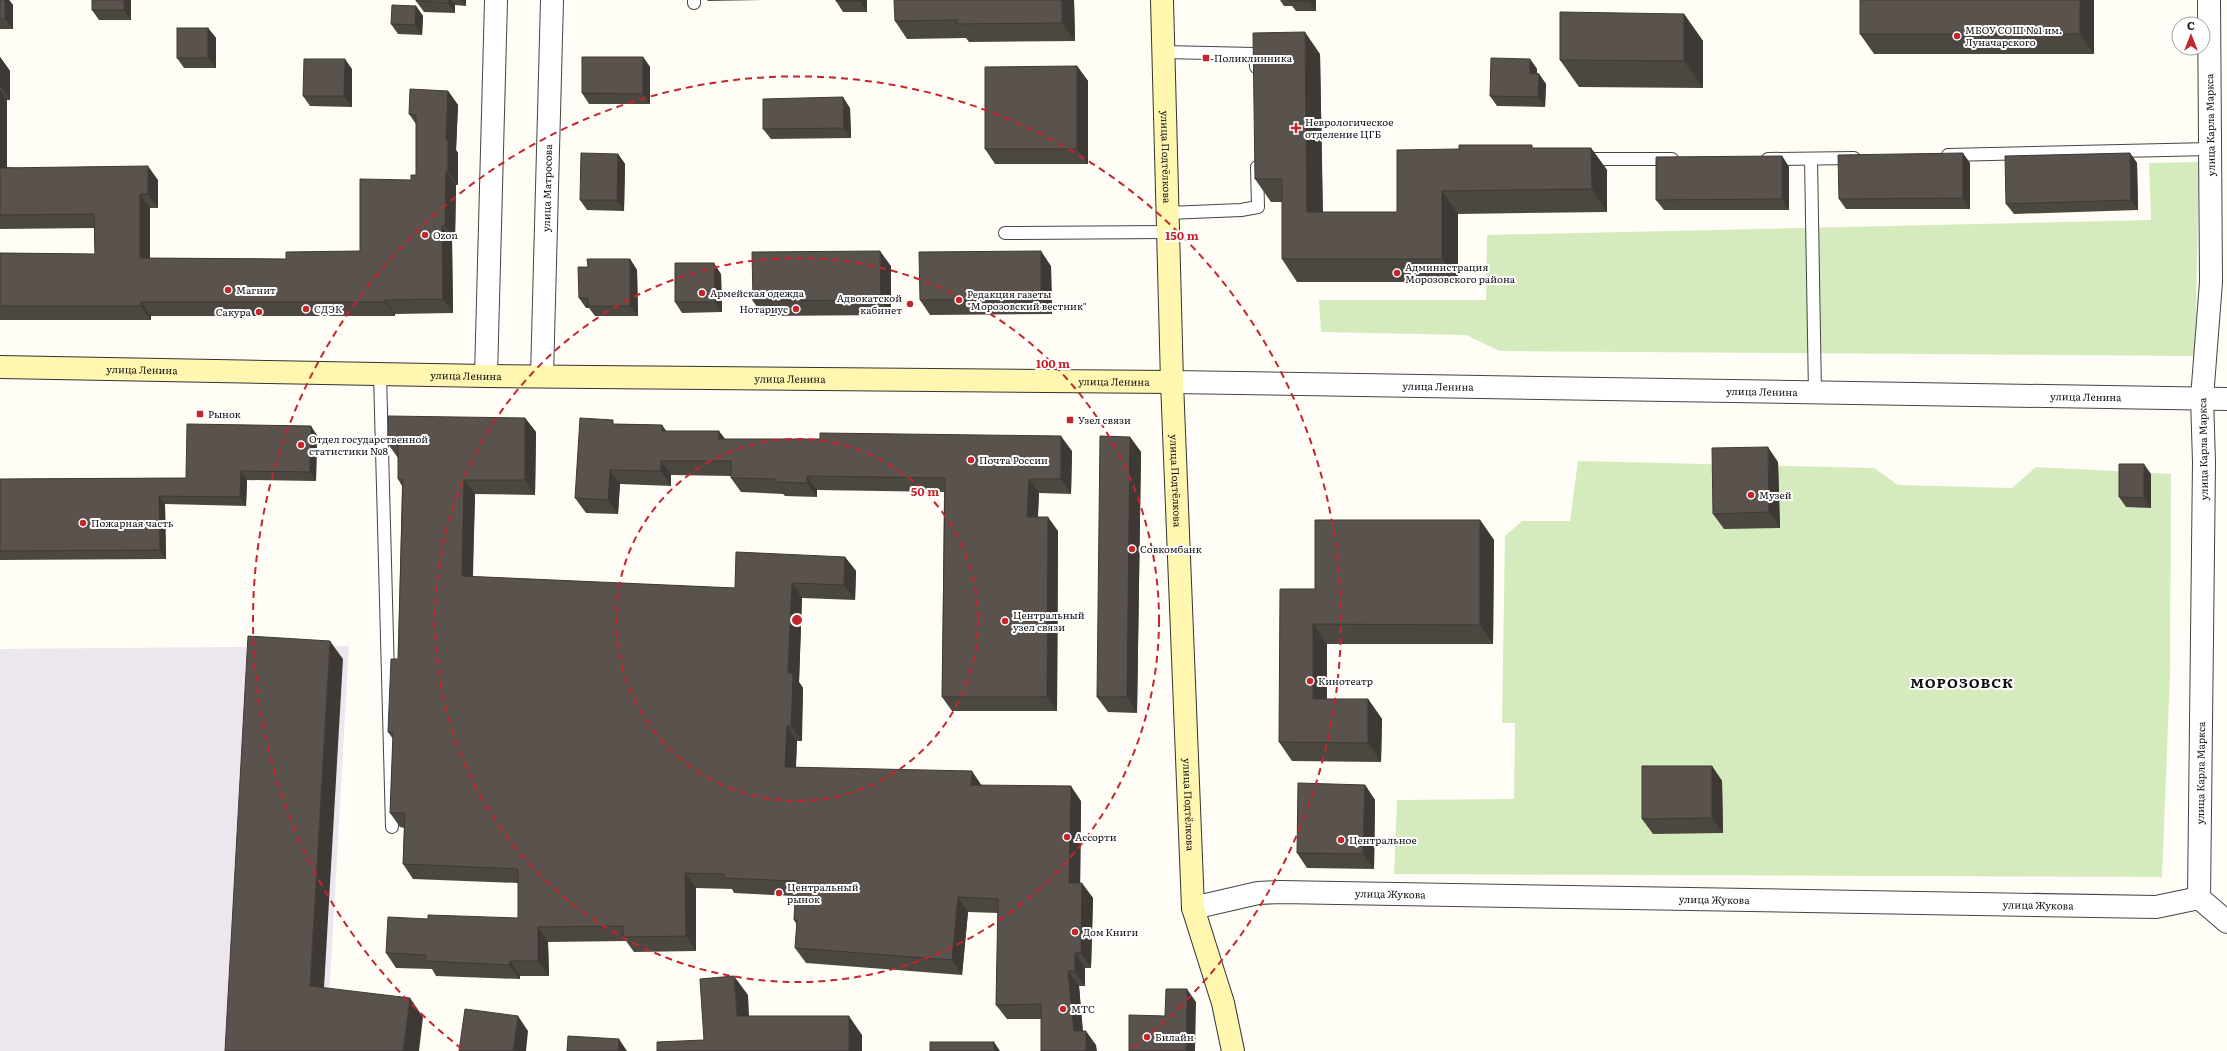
<svg xmlns="http://www.w3.org/2000/svg" width="2227" height="1051" viewBox="0 0 2227 1051" font-family="Literata,serif">
<style>
.industrial{fill:#eee6ef}
.green{fill:#d5ebbd}
.lines{fill:none;stroke-linecap:round;stroke-linejoin:round}
.service-casing{stroke:#444;stroke-width:14}
.minor-casing{stroke:#444;stroke-width:24}
.tertiary-casing{stroke:#444;stroke-width:24}
.secondary-casing{stroke:#333;stroke-width:24}
.service{stroke:#fff;stroke-width:12}
.minor{stroke:#fff;stroke-width:22}
.tertiary{stroke:#fff;stroke-width:22}
.secondary{stroke:#fff6b0;stroke-width:22}
.wall{fill:#4d4742}
.shaded-wall{fill:#3f3936}
.building{fill:#5a524d;stroke:#3f3936}
.ring{fill:none;stroke:#c4262e;stroke-width:2;stroke-dasharray:7 5}
.poi-dot{fill:#c4262e;stroke:#fff;stroke-width:1.5}
.labels{text-anchor:middle;stroke-width:4;stroke-linejoin:round;paint-order:stroke}
.poi-label{font-size:10px;fill:#111;stroke:#fff;text-anchor:start}
.street-label{font-size:10px;fill:#111;stroke:#fff}
.district-label{font-size:14px;font-weight:bold;letter-spacing:1px;fill:#111;stroke:#fff}
.centre{fill:#c4262e;stroke:#fff;stroke-width:2}
.ring-label{font-size:12px;text-anchor:middle;font-weight:bold;fill:#c4262e;stroke:#fff;stroke-width:4;stroke-linejoin:round;paint-order:stroke}
</style>
<rect width="100%" height="100%" fill="#fffdf5"/>
<!-- industrial -->
<polygon class="industrial" points="349,646 326,1051 0,1051 0,649"/>
<!-- green -->
<g class="green">
<polygon points="2199,162 2195,356 1500,351 1466,335 1321,332 1319,300 1486,300 1487,235 2151,220 2149,163"/>
<polygon points="1578,461 1874,468 1898,485 2012,488 2036,467 2171,474 2170,675 2162,877 1394,874 1397,800 1514,799 1515,723 1502,723 1505,536 1522,521 1570,521"/>
</g>
<g class="lines">
<!-- service casing -->
<g class="service-casing">
<g id="service">
<polyline points="694,0 694,3"/>
<polyline points="1163,52 1255,54 1256,67"/>
<polyline points="1948,155 2210,149"/>
<polyline points="1584,159 1672,159"/>
<polyline points="1768,159 1854,158"/>
<polyline points="1811,159 1815,394"/>
<polyline points="1167,213 1241,210 1258,207 1257,167"/>
<polyline points="1005,233 1168,232"/>
<polyline points="380,374 392,827"/>
</g>
</g>
<!-- minor casing -->
<g class="minor-casing">
<g id="minor">
<polyline points="486,376 496,0"/>
<path id="s1" d="M542 376 552 0"/>
<path id="s2" d="M2199 898 2204 462 2202 398 2211 282 2209 0"/>
<polyline points="2199,898 2227,922"/>
<path id="s3" d="M1193 908 1258 893 1280 892 2156 907 2199 898"/>
</g>
</g>
<!-- tertiary casing -->
<g class="tertiary-casing">
<g id="tertiary">
<path id="s4" d="M1172 382 2227 399"/>
</g>
</g>
<!-- secondary casing -->
<g class="secondary-casing">
<g id="secondary">
<path id="s5" d="M1162 0 1172 382 1193 908 1223 1003 1233 1051"/>
<path id="s6" d="M0 367 486 376 1172 382"/>
</g>
</g>
<!-- service -->
<use href="#service" class="service"/>
<!-- minor -->
<use href="#minor" class="minor"/>
<!-- tertiary -->
<use href="#tertiary" class="tertiary"/>
<!-- secondary -->
<use href="#secondary" class="secondary"/>
</g>
<!-- wall -->
<g class="wall">
<polygon points="0,0 9,0 13,5 13,29 0,29"/>
<polygon points="92,0 131,0 131,20 99,20 92,10"/>
<polygon points="416,0 466,0 466,6 455,5 455,13 424,12 416,1"/>
<polygon points="707,0 763,0 708,1"/>
<polygon points="867,0 867,12 843,12 836,1"/>
<polygon points="1074,0 1075,41 969,42 966,38 907,39 895,21"/>
<polygon points="1280,0 1316,0 1316,11 1296,11 1292,6 1284,6"/>
<polygon points="2094,0 2094,54 1874,54 1860,34"/>
<polygon points="416,6 423,16 422,35 398,34 391,24"/>
<polygon points="1684,14 1703,41 1703,88 1579,87 1560,60"/>
<polygon points="208,28 216,38 216,68 184,68 177,58"/>
<polygon points="1320,54 1323,212 1397,212 1534,148 1591,148 1607,170 1607,212 1458,214 1458,282 1297,282 1282,259 1282,202 1271,202 1255,179"/>
<polygon points="0,57 10,71 10,100 7,100 7,167 158,180 158,208 150,208 150,258 286,259 360,251 411,180 416,175 416,124 409,114 448,91 458,105 456,150 458,153 458,185 456,185 455,240 452,240 453,313 395,314 395,316 151,316 151,320 0,320 0,253 95,254 94,228 0,229"/>
<polygon points="643,57 650,67 650,104 589,104 582,93"/>
<polygon points="1530,59 1537,69 1537,73 1539,74 1546,84 1545,107 1497,106 1490,96"/>
<polygon points="1077,66 1088,81 1088,164 995,164 985,149"/>
<polygon points="352,69 352,107 310,106 303,96"/>
<polygon points="850,108 851,138 771,139 763,129"/>
<polygon points="2130,153 2137,163 2138,210 2014,214 2006,204"/>
<polygon points="618,154 625,164 624,211 587,210 580,200"/>
<polygon points="1782,156 1789,167 1789,210 1664,210 1656,200"/>
<polygon points="1970,163 1970,209 1846,209 1839,199"/>
<polygon points="630,259 637,270 638,316 595,316 589,308 586,308 579,298 588,267"/>
<polygon points="891,266 891,315 763,316 753,301"/>
<polygon points="1051,266 1052,314 930,315 920,300"/>
<polygon points="721,274 722,312 682,313 675,302"/>
<polygon points="525,418 536,432 535,495 475,494 473,577 735,588 845,557 856,571 855,600 802,598 799,682 803,688 802,721 802,741 797,741 796,767 981,785 1081,801 1080,883 1093,898 1091,968 1085,968 1085,986 1079,986 1083,1031 1096,1045 1041,1019 1007,1019 996,1005 998,913 968,912 962,975 806,963 795,948 797,925 794,920 795,896 734,893 732,889 696,888 696,951 634,952 626,941 548,942 549,976 520,976 520,979 436,976 432,969 396,968 386,953 428,919 518,918 518,883 413,879 403,864 404,828 400,827 390,813 393,739 388,732 398,659 402,486 398,479 398,458 388,444"/>
<polygon points="616,424 662,425 666,431 725,439 1072,451 1071,494 1039,493 1038,517 1058,531 1057,711 952,711 942,697 944,492 817,490 817,497 785,496 783,494 741,492 731,478 731,476 671,475 671,486 620,484 618,514 586,513 575,498"/>
<polygon points="317,435 316,481 247,480 246,506 165,504 166,559 0,560 0,479 186,478"/>
<polygon points="1130,437 1141,452 1137,713 1108,712 1097,697"/>
<polygon points="1778,462 1780,528 1724,529 1713,514"/>
<polygon points="2151,474 2151,508 2126,507 2119,497"/>
<polygon points="1480,520 1494,540 1493,644 1327,644 1327,699 1368,699 1382,719 1381,762 1292,761 1279,742 1315,589"/>
<polygon points="1712,766 1722,781 1723,833 1653,834 1642,819"/>
<polygon points="1365,785 1375,800 1374,869 1307,868 1297,853"/>
</g>
<!-- shaded-wall -->
<g class="shaded-wall">
<polygon points="5,0 9,0 13,5 13,29 5,19"/>
<polygon points="124,0 131,0 131,20 124,10"/>
<polygon points="448,0 451,0 455,5 455,13 448,3"/>
<polygon points="462,0 466,0 466,6"/>
<polygon points="860,0 867,0 867,12 860,1"/>
<polygon points="1062,0 1074,0 1075,41 1062,23"/>
<polygon points="1309,0 1316,0 1316,11 1309,1"/>
<polygon points="2080,0 2094,0 2094,54 2080,34"/>
<polygon points="416,6 423,16 422,35 415,25"/>
<polygon points="1684,14 1703,41 1703,88 1684,61"/>
<polygon points="208,28 216,38 216,68 208,58"/>
<polygon points="1305,32 1320,54 1323,235 1307,212"/>
<polygon points="0,57 10,71 10,100 0,86"/>
<polygon points="643,57 650,67 650,104 643,94"/>
<polygon points="345,59 352,69 352,107 344,96"/>
<polygon points="1530,59 1537,69 1537,83 1530,73"/>
<polygon points="1077,66 1088,81 1088,164 1077,149"/>
<polygon points="1539,74 1546,84 1545,107 1538,97"/>
<polygon points="0,90 7,100 7,182 0,171"/>
<polygon points="448,91 458,105 456,150 458,153 458,185 448,171 446,139"/>
<polygon points="843,97 850,108 851,138 844,128"/>
<polygon points="1591,148 1607,170 1607,212 1592,189"/>
<polygon points="1963,153 1970,163 1970,209 1963,198"/>
<polygon points="2130,153 2137,163 2138,210 2131,200"/>
<polygon points="618,154 625,164 624,211 617,200"/>
<polygon points="1782,156 1789,167 1789,210 1782,199"/>
<polygon points="148,166 158,180 158,208 148,194"/>
<polygon points="446,171 456,185 455,240 445,226"/>
<polygon points="1442,191 1458,214 1458,282 1442,259"/>
<polygon points="140,194 150,208 150,272 140,258"/>
<polygon points="442,226 452,240 453,313 443,299"/>
<polygon points="880,251 891,266 891,315 881,300"/>
<polygon points="1041,251 1051,266 1052,314 1041,299"/>
<polygon points="630,259 637,270 638,316 630,306"/>
<polygon points="714,263 721,274 722,312 715,302"/>
<polygon points="385,300 395,314 395,316 385,302"/>
<polygon points="141,302 151,316 151,320 141,306"/>
<polygon points="525,418 536,432 535,495 525,480"/>
<polygon points="662,425 672,440 662,431"/>
<polygon points="311,426 317,435 316,481 310,472"/>
<polygon points="719,431 730,445 719,439"/>
<polygon points="1061,436 1072,451 1071,494 1061,479"/>
<polygon points="1130,437 1141,452 1137,713 1127,697"/>
<polygon points="1768,447 1778,462 1780,528 1769,512"/>
<polygon points="661,461 671,475 671,486 661,471"/>
<polygon points="2144,464 2151,474 2151,508 2144,498"/>
<polygon points="610,470 620,484 618,514 608,500"/>
<polygon points="241,471 247,480 246,506 240,497"/>
<polygon points="807,476 817,490 817,497 807,483"/>
<polygon points="1029,479 1039,493 1037,531 1027,517"/>
<polygon points="464,480 475,494 472,591 462,576"/>
<polygon points="159,496 165,504 166,559 160,550"/>
<polygon points="1048,517 1058,531 1057,711 1047,697"/>
<polygon points="1480,520 1494,540 1493,644 1480,625"/>
<polygon points="845,557 856,571 855,600 844,585"/>
<polygon points="792,583 802,598 799,682 803,688 802,741 791,726 788,673"/>
<polygon points="1313,624 1327,644 1326,719 1313,699"/>
<polygon points="330,641 343,659 323,1005 310,986"/>
<polygon points="1368,699 1382,719 1381,762 1368,743"/>
<polygon points="787,726 797,741 795,782 785,767"/>
<polygon points="1712,766 1722,781 1723,833 1712,818"/>
<polygon points="972,771 982,786 971,785"/>
<polygon points="1365,785 1375,800 1374,869 1363,854"/>
<polygon points="1071,786 1081,801 1080,897 1069,883"/>
<polygon points="685,873 696,888 696,951 686,936"/>
<polygon points="1082,883 1093,898 1091,968 1081,953"/>
<polygon points="958,897 968,912 962,975 952,960"/>
<polygon points="538,927 548,942 549,976 538,961"/>
<polygon points="1075,953 1085,968 1085,986 1075,971"/>
<polygon points="510,961 520,976 520,979 509,965"/>
<polygon points="1068,971 1079,986 1084,1046 1074,1031"/>
<polygon points="734,976 748,995 750,1035 737,1016"/>
<polygon points="1187,989 1196,1002 1195,1051 1186,1051"/>
<polygon points="410,998 423,1017 419,1051 403,1051"/>
<polygon points="518,1016 528,1031 526,1051 513,1051"/>
<polygon points="849,1016 862,1035 862,1051 849,1051"/>
<polygon points="1086,1031 1096,1045 1097,1051 1086,1051"/>
<polygon points="619,1039 627,1051 618,1051"/>
<polygon points="994,1042 1000,1051 994,1051"/>
</g>
<!-- building -->
<g class="building">
<rect x="0" y="0" width="5" height="19"/>
<rect x="92" y="0" width="32" height="10"/>
<polygon points="416,0 448,0 448,3 416,1"/>
<rect x="836" y="0" width="24" height="1"/>
<polygon points="894,0 1062,0 1062,23 957,24 957,20 895,21"/>
<rect x="1289" y="0" width="20" height="1"/>
<rect x="1860" y="0" width="220" height="34"/>
<polygon points="392,5 416,6 415,25 391,24"/>
<polygon points="1560,12 1684,14 1684,61 1560,60"/>
<rect x="177" y="28" width="31" height="30"/>
<polygon points="1305,32 1307,212 1397,212 1397,150 1459,149 1459,145 1532,145 1532,148 1591,148 1592,189 1442,191 1442,259 1282,259 1282,179 1255,179 1253,33"/>
<polygon points="582,57 643,57 643,94 582,93"/>
<polygon points="1491,58 1530,59 1530,73 1539,74 1538,97 1490,96"/>
<polygon points="304,59 345,59 344,96 303,96"/>
<polygon points="1077,66 1077,149 985,149 985,67"/>
<polygon points="410,89 448,91 446,139 448,139 448,171 446,171 445,226 442,226 443,299 385,300 385,302 141,302 141,306 0,306 0,253 95,254 94,214 0,215 0,168 148,166 148,194 140,194 140,258 286,259 286,252 360,251 360,179 411,180 411,175 416,175 416,115 409,114"/>
<polygon points="843,97 844,128 763,129 763,99"/>
<polygon points="581,153 618,154 617,200 580,200"/>
<polygon points="1963,153 1963,198 1839,199 1838,155"/>
<polygon points="2130,153 2131,200 2006,204 2005,156"/>
<polygon points="1782,156 1782,199 1656,200 1656,157"/>
<polygon points="880,251 881,300 753,301 752,252"/>
<polygon points="1041,251 1041,299 920,300 919,252"/>
<polygon points="587,259 630,259 630,306 588,306 588,298 579,298 578,267 588,267"/>
<polygon points="675,263 714,263 715,302 675,302"/>
<polygon points="388,416 525,418 525,480 464,480 462,576 735,588 736,552 845,557 844,585 792,583 788,673 793,673 792,706 791,726 787,726 785,767 972,771 971,785 1071,786 1069,883 1082,883 1081,953 1075,953 1075,971 1068,971 1074,1031 1086,1031 1086,1051 1041,1051 1041,1004 996,1005 998,899 958,897 952,960 795,948 797,920 794,920 796,881 724,878 724,874 685,873 686,936 623,937 623,926 538,927 538,961 510,961 509,965 426,961 426,955 386,953 388,917 428,919 428,915 518,918 518,869 403,864 405,813 390,813 393,733 388,732 391,659 398,659 403,479 398,479 398,444 388,444"/>
<polygon points="580,418 613,420 613,424 662,425 662,431 719,431 719,439 820,439 820,433 1061,436 1061,479 1029,479 1027,517 1048,517 1047,697 942,697 945,478 807,476 807,483 775,482 775,479 731,478 731,461 661,461 661,471 610,470 608,500 575,498"/>
<polygon points="187,424 311,426 310,472 241,471 240,497 159,496 160,550 0,551 0,479 186,478"/>
<polygon points="1100,436 1130,437 1127,697 1097,697"/>
<polygon points="1768,447 1769,512 1713,514 1712,448"/>
<polygon points="2119,464 2144,464 2144,498 2119,497"/>
<polygon points="1315,520 1480,520 1480,625 1313,624 1313,699 1368,699 1368,743 1279,742 1280,589 1315,589"/>
<polygon points="248,636 330,641 310,986 410,998 403,1051 225,1051"/>
<polygon points="1642,766 1712,766 1712,818 1642,819"/>
<polygon points="1298,783 1365,785 1363,854 1297,853"/>
<polygon points="734,976 737,1016 849,1016 849,1051 657,1051 657,1042 704,1040 700,979"/>
<polygon points="1166,989 1187,989 1186,1051 1129,1051 1129,1015 1165,1016"/>
<polygon points="465,1009 518,1016 513,1051 459,1051"/>
<polygon points="568,1036 619,1039 618,1051 567,1051"/>
<rect x="930" y="1042" width="64" height="9"/>
</g>
<!-- distance rings -->
<g class="ring">
<circle cx="797" cy="620" r="181"/>
<circle cx="797" cy="620" r="362"/>
<path d="M462 1049A544 544 0 1 1 1132 1049"/>
</g>
<!-- markers -->
<g class="poi-dot">
<circle cx="1957" cy="36" r="4"/>
<rect x="1202" y="54" width="8" height="8" rx="2"/>
<path d="M1294 122h4v4h4v4h-4v4h-4v-4h-4v-4h4z"/>
<circle cx="425" cy="235" r="4"/>
<circle cx="1397" cy="273" r="4"/>
<circle cx="228" cy="290" r="4"/>
<circle cx="702" cy="293" r="4"/>
<circle cx="959" cy="300" r="4"/>
<circle cx="910" cy="304" r="4"/>
<circle cx="306" cy="309" r="4"/>
<circle cx="796" cy="309" r="4"/>
<circle cx="259" cy="312" r="4"/>
<rect x="196" y="410" width="8" height="8" rx="2"/>
<rect x="1066" y="416" width="8" height="8" rx="2"/>
<circle cx="301" cy="445" r="4"/>
<circle cx="971" cy="460" r="4"/>
<circle cx="1751" cy="495" r="4"/>
<circle cx="83" cy="523" r="4"/>
<circle cx="1132" cy="549" r="4"/>
<circle cx="1005" cy="621" r="4"/>
<circle cx="1310" cy="681" r="4"/>
<circle cx="1067" cy="837" r="4"/>
<circle cx="1341" cy="840" r="4"/>
<circle cx="779" cy="893" r="4"/>
<circle cx="1075" cy="932" r="4"/>
<circle cx="1063" cy="1009" r="4"/>
<circle cx="1147" cy="1037" r="4"/>
</g>
<g class="labels">
<!-- poi labels -->
<g class="poi-label">
<text x="1965" y="34">МБОУ СОШ №1 им.<tspan x="1965" dy="12">Луначарского</tspan></text>
<text x="1214" y="62">Поликлинника</text>
<text x="1305" y="126">Неврологическое<tspan x="1305" dy="12">отделение ЦГБ</tspan></text>
<text x="433" y="239">Ozon</text>
<text x="1405" y="271">Администрация<tspan x="1405" dy="12">Морозовского района</tspan></text>
<text x="236" y="294">Магнит</text>
<text x="710" y="297">Армейская одежда</text>
<text x="967" y="298">Редакция газеты<tspan x="967" dy="12">"Морозовский вестник"</tspan></text>
<text x="902" y="302" text-anchor="end">Адвокатской<tspan x="902" dy="12">кабинет</tspan></text>
<text x="314" y="313">СДЭК</text>
<text x="788" y="313" text-anchor="end">Нотариус</text>
<text x="251" y="316" text-anchor="end">Сакура</text>
<text x="208" y="418">Рынок</text>
<text x="1078" y="424">Узел связи</text>
<text x="309" y="443">Отдел государственной<tspan x="309" dy="12">статистики №8</tspan></text>
<text x="979" y="464">Почта России</text>
<text x="1759" y="499">Музей</text>
<text x="91" y="527">Пожарная часть</text>
<text x="1140" y="553">Совкомбанк</text>
<text x="1013" y="619">Центральный<tspan x="1013" dy="12">узел связи</tspan></text>
<text x="1318" y="685">Кинотеатр</text>
<text x="1075" y="841">Ассорти</text>
<text x="1349" y="844">Центральное</text>
<text x="787" y="891">Центральный<tspan x="787" dy="12">рынок</tspan></text>
<text x="1083" y="936">Дом Книги</text>
<text x="1071" y="1013">МТС</text>
<text x="1155" y="1041">Билайн</text>
</g>
<!-- street labels -->
<g class="street-label">
<text transform="translate(2210 125) rotate(-91)" y="4">улица Карла Маркса</text>
<text dy="4" stroke="none"><textPath href="#s5" startOffset="157">улица Подтёлкова</textPath></text>
<text dy="4" stroke="none"><textPath href="#s1" startOffset="188">улица Матросова</textPath></text>
<text dy="4" stroke="none"><textPath href="#s6" startOffset="142">улица Ленина</textPath></text>
<text dy="4" stroke="none"><textPath href="#s6" startOffset="466">улица Ленина</textPath></text>
<text dy="4" stroke="none"><textPath href="#s6" startOffset="790">улица Ленина</textPath></text>
<text dy="4" stroke="none"><textPath href="#s6" startOffset="1114">улица Ленина</textPath></text>
<text dy="4" stroke="none"><textPath href="#s4" startOffset="266">улица Ленина</textPath></text>
<text dy="4" stroke="none"><textPath href="#s4" startOffset="590">улица Ленина</textPath></text>
<text dy="4" stroke="none"><textPath href="#s4" startOffset="914">улица Ленина</textPath></text>
<text transform="translate(2203 449) rotate(-91)" y="4">улица Карла Маркса</text>
<text dy="4" stroke="none"><textPath href="#s5" startOffset="481">улица Подтёлкова</textPath></text>
<text dy="4" stroke="none"><textPath href="#s2" startOffset="125">улица Карла Маркса</textPath></text>
<text dy="4" stroke="none"><textPath href="#s5" startOffset="805">улица Подтёлкова</textPath></text>
<text dy="4" stroke="none"><textPath href="#s3" startOffset="199">улица Жукова</textPath></text>
<text dy="4" stroke="none"><textPath href="#s3" startOffset="523">улица Жукова</textPath></text>
<text dy="4" stroke="none"><textPath href="#s3" startOffset="847">улица Жукова</textPath></text>
</g>
<!-- district labels -->
<g class="district-label">
<text x="1962" y="688">МОРОЗОВСК</text>
</g>
</g>
<circle cx="797" cy="620" r="6" class="centre"/>
<g class="ring-label">
<text x="1182" y="240">150 m</text>
<text x="1053" y="368">100 m</text>
<text x="925" y="496">50 m</text>
</g>
<!-- north arrow -->
<g transform="translate(2191 36)"><circle r="19" fill="#ffffff" stroke="#a0a0a0"/>
<path d="M0-3L7 15L0 10L-7 15Z" fill="#c4262e"/>
<text y="-6" font-size="11" font-weight="bold" text-anchor="middle" fill="#111111">С</text>
</g>
</svg>
